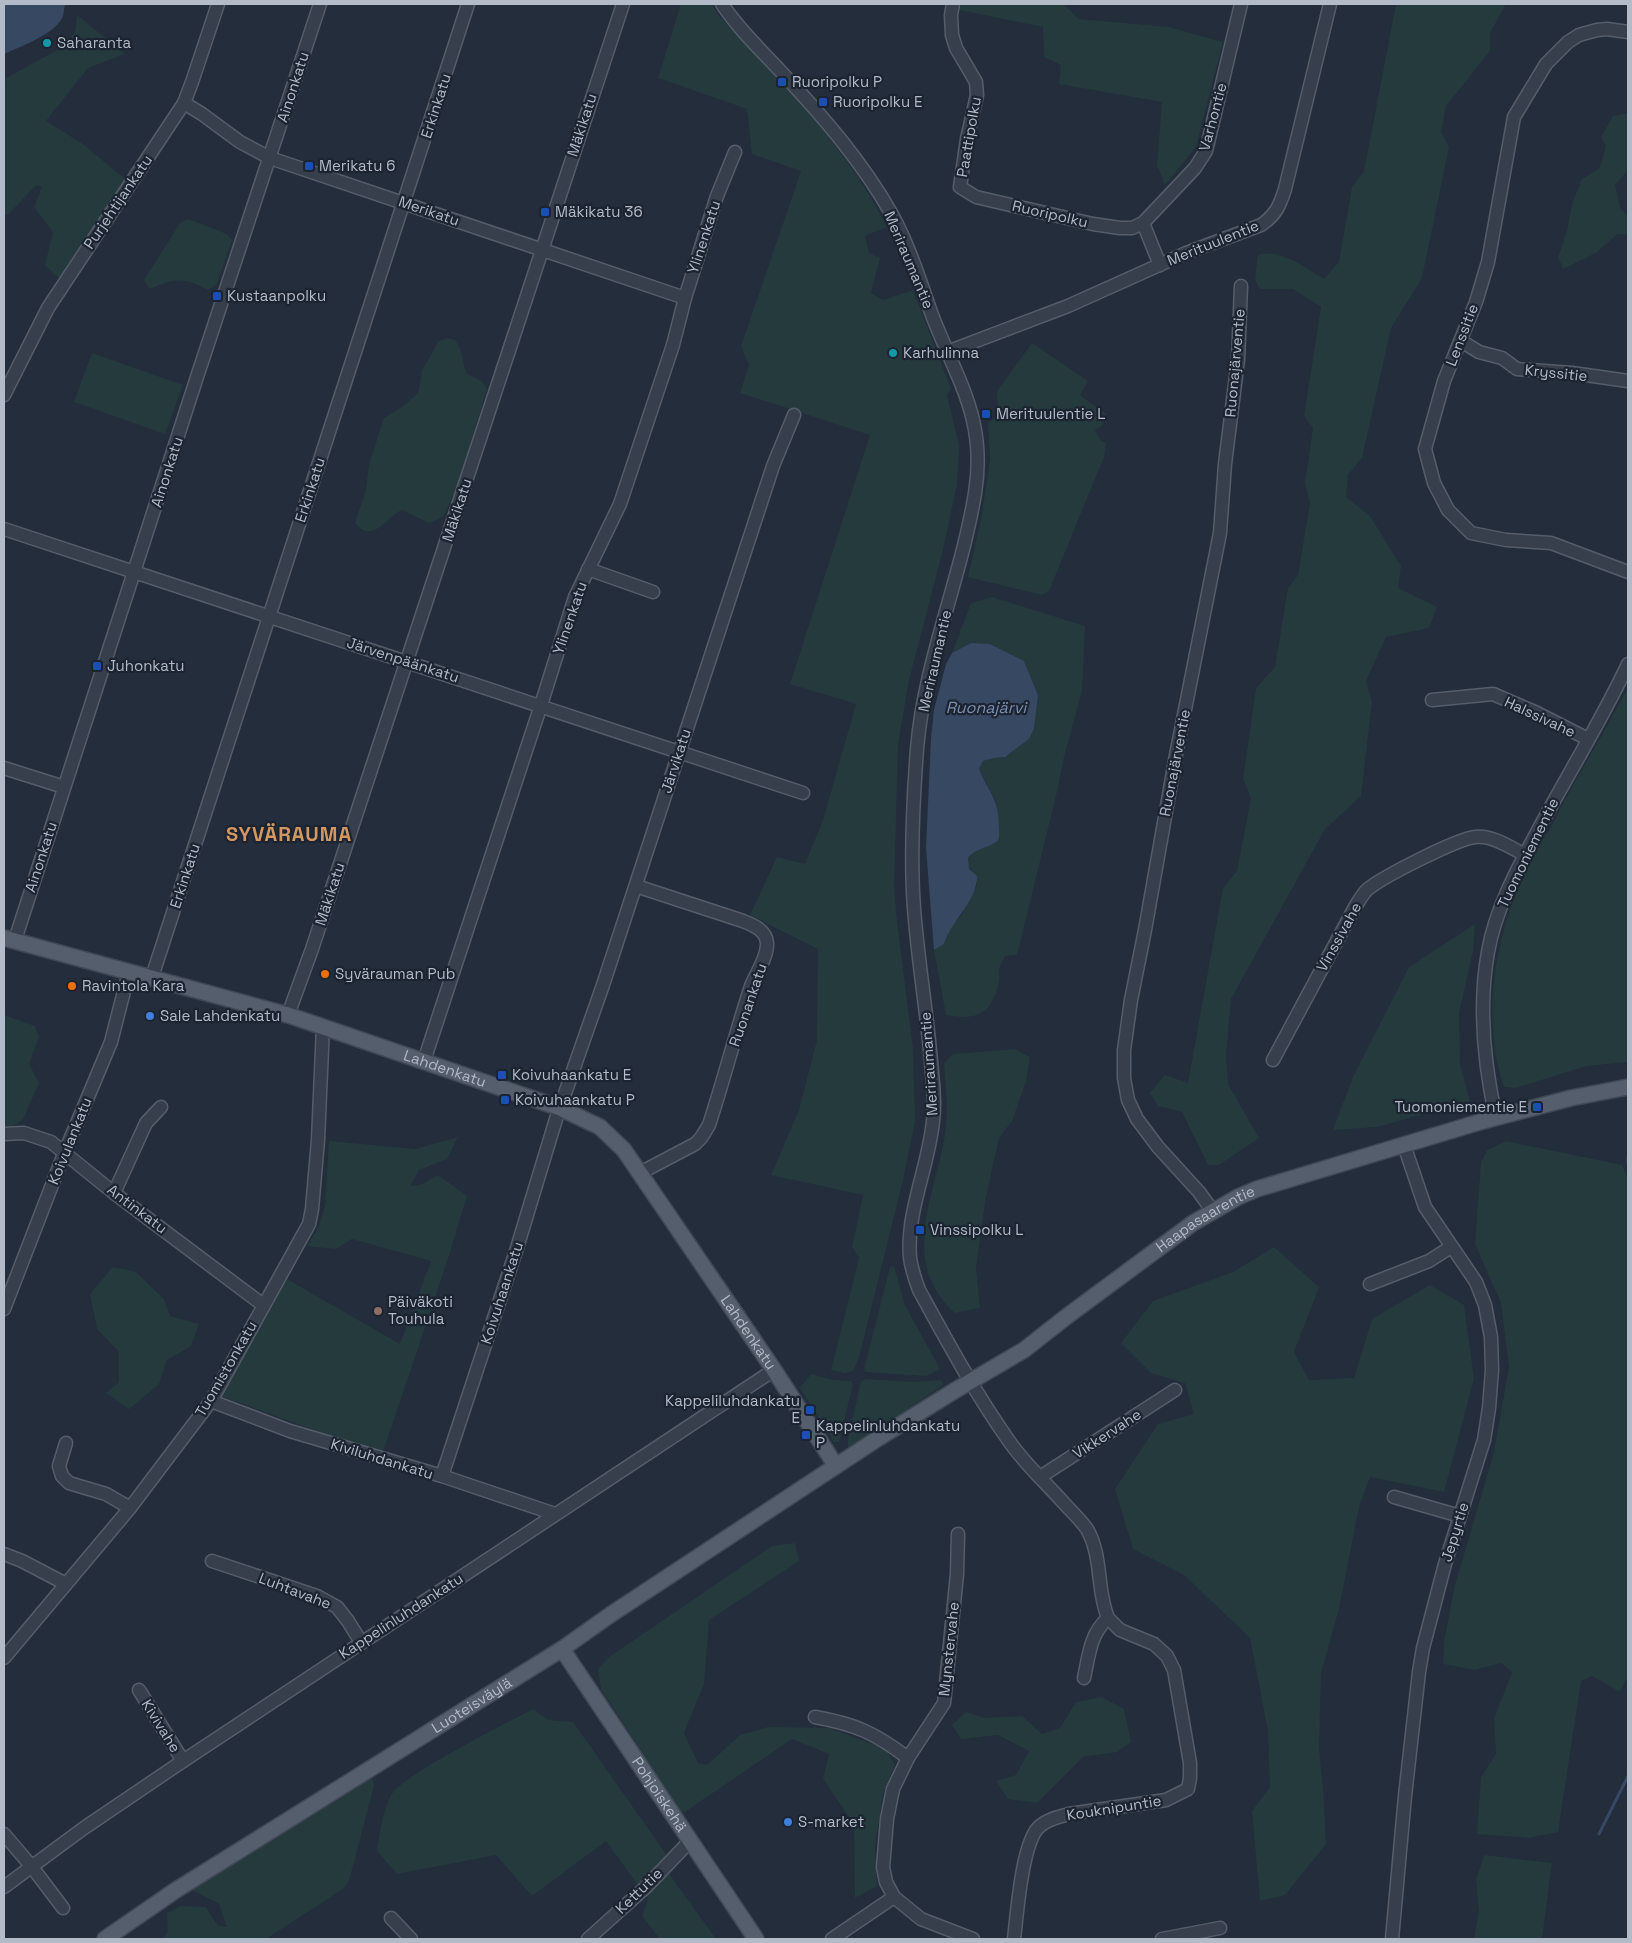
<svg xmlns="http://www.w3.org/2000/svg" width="1632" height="1943" viewBox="0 0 1632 1943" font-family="'Space Grotesk',sans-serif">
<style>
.green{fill:#253a3d}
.water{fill:#374863}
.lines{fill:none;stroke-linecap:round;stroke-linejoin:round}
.stream{stroke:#374863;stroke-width:3}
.minor-casing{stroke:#555d6a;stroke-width:15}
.major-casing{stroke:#404855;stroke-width:18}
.minor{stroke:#373f4c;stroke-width:12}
.major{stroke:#555e6c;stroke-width:15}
.culture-dot{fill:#0f9aa8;stroke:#1c2431;stroke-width:2}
.transit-dot{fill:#1a4fb4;stroke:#1c2431;stroke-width:2}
.food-dot{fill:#e8710a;stroke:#1c2431;stroke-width:2}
.shop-dot{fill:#3f7fe0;stroke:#1c2431;stroke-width:2}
.education-dot{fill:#8d6e63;stroke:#1c2431;stroke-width:2}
.labels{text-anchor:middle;stroke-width:4.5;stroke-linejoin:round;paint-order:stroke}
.poi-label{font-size:15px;fill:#b3bac8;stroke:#1c2431;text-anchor:start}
.street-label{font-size:15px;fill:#b3bac8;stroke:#1c2431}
.water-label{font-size:16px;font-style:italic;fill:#7b8fb0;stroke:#1c2431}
.district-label{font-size:20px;font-weight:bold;letter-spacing:1px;fill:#d39862;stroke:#1c2431}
</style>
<rect width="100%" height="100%" fill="#232d3c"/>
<!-- green -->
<g class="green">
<path d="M681 4H712L718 15C780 81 846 145 887 227L865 236 869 253 880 258 871 293 883 300 913 290 951 389 947 395 959 445 957 485 943 550 909 680 898 745 894 886 896 913 913 1049 915 1122 903 1180 859 1358 853 1371 845 1373 831 1370 859 1258 852 1247 863 1195 771 1175 799 1110 817 1040 818 949 750 915 777 857 805 864 823 820 856 704 790 684 870 435 740 393 749 365 741 346 801 171 752 154 747 109 658 78Z"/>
<polygon points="961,4 1064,4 1078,19 1169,27 1223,42 1196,147 1165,185 1157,165 1162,102 1059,84 1061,65 1044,57 1043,27 960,10"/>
<path d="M1396 4H1506L1490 33V51L1446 106 1441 132 1449 147 1422 278 1391 328 1362 458 1348 475 1346 497 1370 516 1401 566 1398 588 1437 607 1429 628 1386 637 1366 681 1372 702 1361 796 1325 829 1231 999 1226 1056 1228 1084 1259 1138 1219 1165H1208L1182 1112 1158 1106 1150 1093 1165 1075 1188 1083 1223 888 1237 871 1251 798 1243 779 1256 688 1275 667 1288 588 1298 575 1310 503 1305 483 1313 428 1304 416 1321 307 1293 289H1260L1255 279 1258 255C1280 248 1306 268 1324 279L1339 262 1352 187 1364 171Z"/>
<polygon points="77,15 125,54 88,68 46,121 83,144 125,179 59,278 45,265 53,232 34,207 42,187 36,185 8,215 4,214 4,89 6,78 63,47 75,32"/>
<polygon points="1628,113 1628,170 1615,185 1621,210 1628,216 1628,235 1617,234 1596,253 1563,269 1558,257 1567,231 1572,204 1582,179 1600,168 1606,146 1601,137 1613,116"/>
<path d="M188 219 227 234 232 240 217 284 208 290C183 277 175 278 150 289L144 280 180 223Z"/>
<path d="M447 338 455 340C464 352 461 361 467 374L482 381 487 389 458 485 443 517 429 523 402 510C386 517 373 545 355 523L366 490 369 464 384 418 402 407 418 393 422 371 438 342Z"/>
<polygon points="1032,343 1088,381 1080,395 1106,414 1102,426 1095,430 1100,440 1106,443 1104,457 1049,591 1042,595 968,577 982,514 990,459 988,423 998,415 997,391"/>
<polygon points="92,353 183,385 165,434 74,402"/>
<path d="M992 597 1085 626 1082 691 1064 757 1058 788 1017 955 1005 956C1003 961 999 966 999 970 999 974 1000 978 999 982 992 1014 977 1021 946 1015L934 950 944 944 948 931 962 914 977 885 969 869 968 858C975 849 986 846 997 841L996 802 979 769 983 761 994 758 1005 757 1029 739 1034 729 1038 695 1024 661 990 644 971 643 952 653 971 603Z"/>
<path d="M1628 688V1062L1586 1066 1516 1088 1504 1087C1479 1013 1497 927 1531 859 1537 847 1546 836 1553 824 1559 812 1565 799 1572 787 1591 754 1610 721 1628 688Z"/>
<polygon points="1475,924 1473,951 1459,1013 1460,1064 1470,1101 1377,1127 1333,1130 1353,1077 1409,967"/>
<polygon points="4,1015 35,1026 39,1037 29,1064 39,1083 23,1119 12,1127 4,1127"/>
<path d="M1015 1049 1030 1057 1026 1082 1012 1121 999 1138 985 1202 976 1268 980 1308 955 1313C900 1264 933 1200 944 1140 949 1114 946 1089 944 1063L953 1054Z"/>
<polygon points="458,1137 447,1159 419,1170 410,1186 420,1185 438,1175 467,1196 446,1265 382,1455 221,1396 287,1279 400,1344 431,1261 352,1239 336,1249 307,1246 319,1226 325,1206 329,1141 415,1149"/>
<polygon points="1506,1141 1622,1165 1628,1180 1628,1676 1620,1692 1592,1676 1581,1681 1558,1832 1528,1838 1477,1834 1481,1777 1496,1754 1494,1719 1512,1672 1501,1663 1475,1670 1443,1664 1444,1641 1455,1585 1494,1452 1509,1367 1501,1303 1475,1244 1481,1163 1487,1150"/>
<polygon points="1274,1247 1319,1287 1294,1352 1309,1380 1354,1378 1372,1319 1430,1285 1464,1305 1474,1379 1444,1492 1370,1477 1359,1507 1339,1609 1321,1673 1319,1748 1324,1801 1326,1844 1285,1895 1260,1901 1252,1811 1270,1787 1268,1731 1250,1638 1184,1575 1133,1549 1115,1489 1158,1424 1194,1414 1185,1383 1151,1373 1121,1343 1153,1301 1233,1272"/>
<polygon points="894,1266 905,1305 940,1369 926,1376 866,1372 864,1370 890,1267"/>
<polygon points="113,1267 136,1272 164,1299 170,1316 199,1324 191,1346 167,1360 159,1384 129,1409 106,1393 119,1382 119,1352 97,1329 90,1294"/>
<polygon points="811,1374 834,1380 851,1381 853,1384 839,1442 834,1442 800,1388"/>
<polygon points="866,1379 915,1382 938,1380 942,1381 943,1385 850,1448 848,1448 848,1440 861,1381"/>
<polygon points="795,1543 799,1561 709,1620 704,1684 684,1733 698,1763 707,1765 740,1735 768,1727 829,1728 885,1749 895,1765 883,1794 875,1846 877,1886 855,1898 854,1824 823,1779 829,1754 792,1739 682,1814 601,1689 598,1669 609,1657 772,1546"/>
<polygon points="1102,1697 1124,1709 1131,1742 1117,1752 1083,1757 1037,1803 1008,1799 996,1781 1016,1775 1029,1751 998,1735 961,1739 952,1725 966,1712 985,1718 1022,1716 1042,1734 1060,1728 1076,1702"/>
<path d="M533 1709 548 1720 573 1722 666 1854 662 1864 716 1939H660L642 1916 648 1899 606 1841 532 1896 496 1855 397 1874 377 1851C380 1833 382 1812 391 1795 402 1775 507 1723 533 1709Z"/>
<polygon points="372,1777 374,1786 349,1881 343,1889 266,1939 163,1939 168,1932 167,1913 180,1906 206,1907 218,1926 227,1927 219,1904 192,1890"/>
<polygon points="1484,1855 1552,1863 1542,1939 1474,1939 1479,1911 1476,1880"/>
</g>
<!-- water -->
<g class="water">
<path d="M4 4H65C64 8 64 12 63 16 57 33 20 47 4 54Z"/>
<path d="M971 643 990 644 1024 661 1038 695 1034 729 1029 739 1005 757 994 758 983 761 979 769C989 793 999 798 999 828 999 832 1000 836 998 840 993 847 975 848 968 858L969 869 977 876C977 902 952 919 944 944L934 950 926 848 931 738 934 710 946 664 952 653Z"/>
</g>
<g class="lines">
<!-- stream -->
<g class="stream">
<polyline points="1628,1158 1628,1162"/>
<polyline points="1599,1834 1628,1776"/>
</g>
<!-- minor casing -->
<g class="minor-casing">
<g id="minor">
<path d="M722 4C739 30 764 53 785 76 824 118 863 163 891 213 909 245 920 281 932 315 957 380 987 419 975 493 961 579 924 662 917 749 913 801 910 856 914 908 918 963 928 1018 932 1073 934 1089 935 1105 933 1121 929 1165 906 1213 910 1257 911 1268 915 1279 919 1290 947 1341 975 1393 1009 1441 1024 1463 1044 1481 1062 1501 1070 1510 1080 1519 1087 1529 1103 1557 1096 1589 1108 1618 1090 1634 1089 1655 1084 1678"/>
<polyline points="953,4 951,15 952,35 956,48 976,82 977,95 967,139 960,187 976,197 1093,224 1120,228 1132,228 1143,223"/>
<polyline points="1628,32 1607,29 1597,30 1579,35 1568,42 1546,64 1514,117 1488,262 1476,302 1444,381 1425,449 1434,483 1448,510 1471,533 1506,540 1551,543 1628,572"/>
<polyline points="184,103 202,114 240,142 270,158 685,298"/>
<polyline points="1160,265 1143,223 1195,168 1206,151 1241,4"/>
<polyline points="1461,341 1479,352 1502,358 1517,369 1572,373 1628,381"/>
<path d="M947 352 1068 306 1186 253 1261 225C1276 215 1280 205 1285 189L1330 4"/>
<polyline points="4,395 48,308 184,103 192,82 218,4"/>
<polyline points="4,529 803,793"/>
<polyline points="588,569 653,592"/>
<polyline points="1432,700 1493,694 1537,713 1588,739"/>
<polyline points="4,768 64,787"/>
<path d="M636 886 743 921C753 925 766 930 767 943 768 957 756 973 751 986 736 1032 724 1079 709 1125L701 1138 695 1144 640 1173"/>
<polyline points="15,940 196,380 320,4"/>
<polyline points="152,977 468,4"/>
<polyline points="288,1015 312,949 623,4"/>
<path d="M1273 1060 1355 907C1359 901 1363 893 1368 889 1384 876 1457 839 1475 837 1492 835 1510 847 1525 855"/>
<polyline points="424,1061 541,705 575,597 620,504 673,345 685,298 717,196 735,152"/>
<path d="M1496 1118C1484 1064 1478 1007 1488 952 1495 911 1516 871 1536 834 1566 777 1601 722 1628 664"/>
<polyline points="4,1134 24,1133 51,1142 114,1193 263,1305"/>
<polyline points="114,1193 146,1123 161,1107"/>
<polyline points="1212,1210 1199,1192 1158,1147 1137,1119 1128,1100 1124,1078 1124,1050 1131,1000 1145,930 1176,755 1220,533 1225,464 1238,360 1241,286"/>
<polyline points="1370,1284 1429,1261 1451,1247"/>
<polyline points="4,1309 64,1154 111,1042 129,972"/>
<polyline points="211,1401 290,1431 442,1476 555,1514"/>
<polyline points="66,1443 59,1466 62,1476 69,1483 106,1494 130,1508"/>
<polyline points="442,1476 517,1248 556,1119 603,985 773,466 794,415"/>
<polyline points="1040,1477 1175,1390"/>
<polyline points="1394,1497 1460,1516"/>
<polyline points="4,1554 22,1561 66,1584"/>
<polyline points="212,1561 317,1596 337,1607 348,1621 361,1642"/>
<polyline points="4,1658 130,1508 211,1401 309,1224 312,1209 318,1140 323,1026"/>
<polyline points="139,1690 183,1761"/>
<path d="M815 1717C855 1724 875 1733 908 1758"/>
<polyline points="4,1834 32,1867 63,1908"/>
<polyline points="4,1887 84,1828 183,1761 774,1370"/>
<polyline points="894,1897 886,1882 883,1867 887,1819 893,1789 908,1758 944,1703 957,1574 958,1534"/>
<polyline points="391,1918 411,1939"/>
<polyline points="588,1939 646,1887 689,1842"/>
<polyline points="832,1939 894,1897 921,1919 973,1939"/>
<path d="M1014 1939C1017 1915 1022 1840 1040 1826 1048 1819 1059 1817 1069 1814L1166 1800 1188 1789 1190 1778V1763L1174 1670 1167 1656 1154 1644 1120 1630 1108 1618"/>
<polyline points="1162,1939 1220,1928"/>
<polyline points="1392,1939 1405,1796 1419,1672 1423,1648 1445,1564 1484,1440 1489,1408 1492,1370 1491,1337 1485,1305 1476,1282 1425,1207 1404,1145"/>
</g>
</g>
<!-- major casing -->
<g class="major-casing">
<g id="major">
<path id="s1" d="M4 938 288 1015 560 1108 600 1127 624 1150 774 1370 836 1466"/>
<path id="s2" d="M562 1649 756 1939"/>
<path id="s3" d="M105 1939 176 1890 562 1649 610 1615 877 1439 954 1391 1024 1350 1066 1317 1193 1223 1238 1197 1257 1189 1483 1121 1571 1098 1628 1087"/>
</g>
</g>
<!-- minor -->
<use href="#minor" class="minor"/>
<!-- major -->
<use href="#major" class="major"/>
</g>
<!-- markers -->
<g class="culture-dot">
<circle cx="47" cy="43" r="5"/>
<circle cx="893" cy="353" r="5"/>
</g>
<g class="transit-dot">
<rect x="777" y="77" width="10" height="10" rx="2.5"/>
<rect x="818" y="97" width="10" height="10" rx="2.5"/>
<rect x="304" y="161" width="10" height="10" rx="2.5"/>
<rect x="540" y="207" width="10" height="10" rx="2.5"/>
<rect x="212" y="291" width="10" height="10" rx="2.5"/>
<rect x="981" y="409" width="10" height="10" rx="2.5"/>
<rect x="92" y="661" width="10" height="10" rx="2.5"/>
<rect x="497" y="1070" width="10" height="10" rx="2.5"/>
<rect x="500" y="1095" width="10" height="10" rx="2.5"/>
<rect x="1532" y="1102" width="10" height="10" rx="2.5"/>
<rect x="915" y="1225" width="10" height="10" rx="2.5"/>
<rect x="805" y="1405" width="10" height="10" rx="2.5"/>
<rect x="801" y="1430" width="10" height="10" rx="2.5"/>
</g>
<g class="food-dot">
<circle cx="325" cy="974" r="5"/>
<circle cx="72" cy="986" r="5"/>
</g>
<g class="shop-dot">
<circle cx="150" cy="1016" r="5"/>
<circle cx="788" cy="1822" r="5"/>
</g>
<circle class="education-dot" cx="378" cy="1311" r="5"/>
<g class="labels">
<!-- poi labels -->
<g class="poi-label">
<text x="57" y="48">Saharanta</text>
<text x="792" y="87">Ruoripolku P</text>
<text x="833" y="107">Ruoripolku E</text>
<text x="319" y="171">Merikatu 6</text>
<text x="555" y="217">Mäkikatu 36</text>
<text x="227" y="301">Kustaanpolku</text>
<text x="903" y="358">Karhulinna</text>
<text x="996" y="419">Merituulentie L</text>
<text x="107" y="671">Juhonkatu</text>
<text x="335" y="979">Syvärauman Pub</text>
<text x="82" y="991">Ravintola Kara</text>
<text x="160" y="1021">Sale Lahdenkatu</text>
<text x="512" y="1080">Koivuhaankatu E</text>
<text x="515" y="1105">Koivuhaankatu P</text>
<text x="1527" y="1112" text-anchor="end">Tuomoniementie E</text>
<text x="930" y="1235">Vinssipolku L</text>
<text x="388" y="1307">Päiväkoti<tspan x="388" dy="17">Touhula</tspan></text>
<text x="800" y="1406" text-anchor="end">Kappeliluhdankatu<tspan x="800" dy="17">E</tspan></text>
<text x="816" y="1431">Kappelinluhdankatu<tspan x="816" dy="17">P</tspan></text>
<text x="798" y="1827">S-market</text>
</g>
<!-- street labels -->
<g class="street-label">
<text transform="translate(293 87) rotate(-72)" y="5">Ainonkatu</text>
<text transform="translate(436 106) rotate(-72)" y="5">Erkinkatu</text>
<text transform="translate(1213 117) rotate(-75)" y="5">Varhontie</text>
<text transform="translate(582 125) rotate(-72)" y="5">Mäkikatu</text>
<text transform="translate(969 137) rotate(-80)" y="5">Paattipolku</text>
<text transform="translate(118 202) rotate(-56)" y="5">Purjehtijankatu</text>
<text transform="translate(429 211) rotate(19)" y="5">Merikatu</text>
<text transform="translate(1050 214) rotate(13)" y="5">Ruoripolku</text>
<text transform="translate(704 237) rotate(-72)" y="5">Ylinenkatu</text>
<text transform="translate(1213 243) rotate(-22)" y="5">Merituulentie</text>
<text transform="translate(909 260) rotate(67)" y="5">Meriraumantie</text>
<text transform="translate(1462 335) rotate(-69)" y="5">Lenssitie</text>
<text transform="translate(1235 363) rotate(-85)" y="5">Ruonajärventie</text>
<text transform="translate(1556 373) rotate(6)" y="5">Kryssitie</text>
<text transform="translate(167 472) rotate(-72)" y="5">Ainonkatu</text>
<text transform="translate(310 490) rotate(-72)" y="5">Erkinkatu</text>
<text transform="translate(457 510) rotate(-72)" y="5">Mäkikatu</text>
<text transform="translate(570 618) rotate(-71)" y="5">Ylinenkatu</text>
<text transform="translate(403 660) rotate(18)" y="5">Järvenpäänkatu</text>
<text transform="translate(935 661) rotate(-77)" y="5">Meriraumantie</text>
<text transform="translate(1540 717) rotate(25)" y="5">Halssivahe</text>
<text transform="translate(676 761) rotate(-72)" y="5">Järvikatu</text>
<text transform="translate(1175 763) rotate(-79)" y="5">Ruonajärventie</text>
<text transform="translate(1528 853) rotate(-64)" y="5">Tuomoniementie</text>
<text transform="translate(41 857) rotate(-72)" y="5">Ainonkatu</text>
<text transform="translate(185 876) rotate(-72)" y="5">Erkinkatu</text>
<text transform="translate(330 894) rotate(-72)" y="5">Mäkikatu</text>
<text transform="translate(1339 937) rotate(-61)" y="5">Vinssivahe</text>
<text transform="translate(748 1005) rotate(-71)" y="5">Ruonankatu</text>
<text transform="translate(929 1064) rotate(-94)" y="5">Meriraumantie</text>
<text dy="5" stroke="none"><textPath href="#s1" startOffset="460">Lahdenkatu</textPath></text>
<text transform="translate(70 1141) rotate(-68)" y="5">Koivulankatu</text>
<text transform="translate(137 1209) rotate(37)" y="5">Antinkatu</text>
<text dy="5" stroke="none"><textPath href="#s3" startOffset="1316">Haapasaarentie</textPath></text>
<text transform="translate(502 1293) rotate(-72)" y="5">Koivuhaankatu</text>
<text dy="5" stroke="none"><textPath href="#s1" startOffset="880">Lahdenkatu</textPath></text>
<text transform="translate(226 1369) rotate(-60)" y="5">Tuomistonkatu</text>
<text transform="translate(1107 1434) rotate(-33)" y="5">Vikkervahe</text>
<text transform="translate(382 1459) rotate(17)" y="5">Kiviluhdankatu</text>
<text transform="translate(1455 1532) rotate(-73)" y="5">Jepyrtie</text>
<text transform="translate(295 1591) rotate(21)" y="5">Luhtavahe</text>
<text transform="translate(401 1616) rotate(-33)" y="5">Kappelinluhdankatu</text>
<text transform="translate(949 1649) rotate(-84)" y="5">Mynstervahe</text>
<text dy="5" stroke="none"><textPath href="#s3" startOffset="435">Luoteisväylä</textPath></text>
<text transform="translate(161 1726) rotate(58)" y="5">Kivivahe</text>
<text dy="5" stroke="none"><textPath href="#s2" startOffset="175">Pohjoiskehä</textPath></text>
<text transform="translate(1114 1808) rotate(-9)" y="5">Kouknipuntie</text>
<text transform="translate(639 1891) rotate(-44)" y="5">Kettutie</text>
</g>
<!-- water labels -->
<g class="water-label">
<text x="986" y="713">Ruonajärvi</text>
</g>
<!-- district labels -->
<g class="district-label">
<text x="289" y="841">SYVÄRAUMA</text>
</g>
</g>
<!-- border -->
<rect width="1632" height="1943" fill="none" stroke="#b3bac8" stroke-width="10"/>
</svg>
